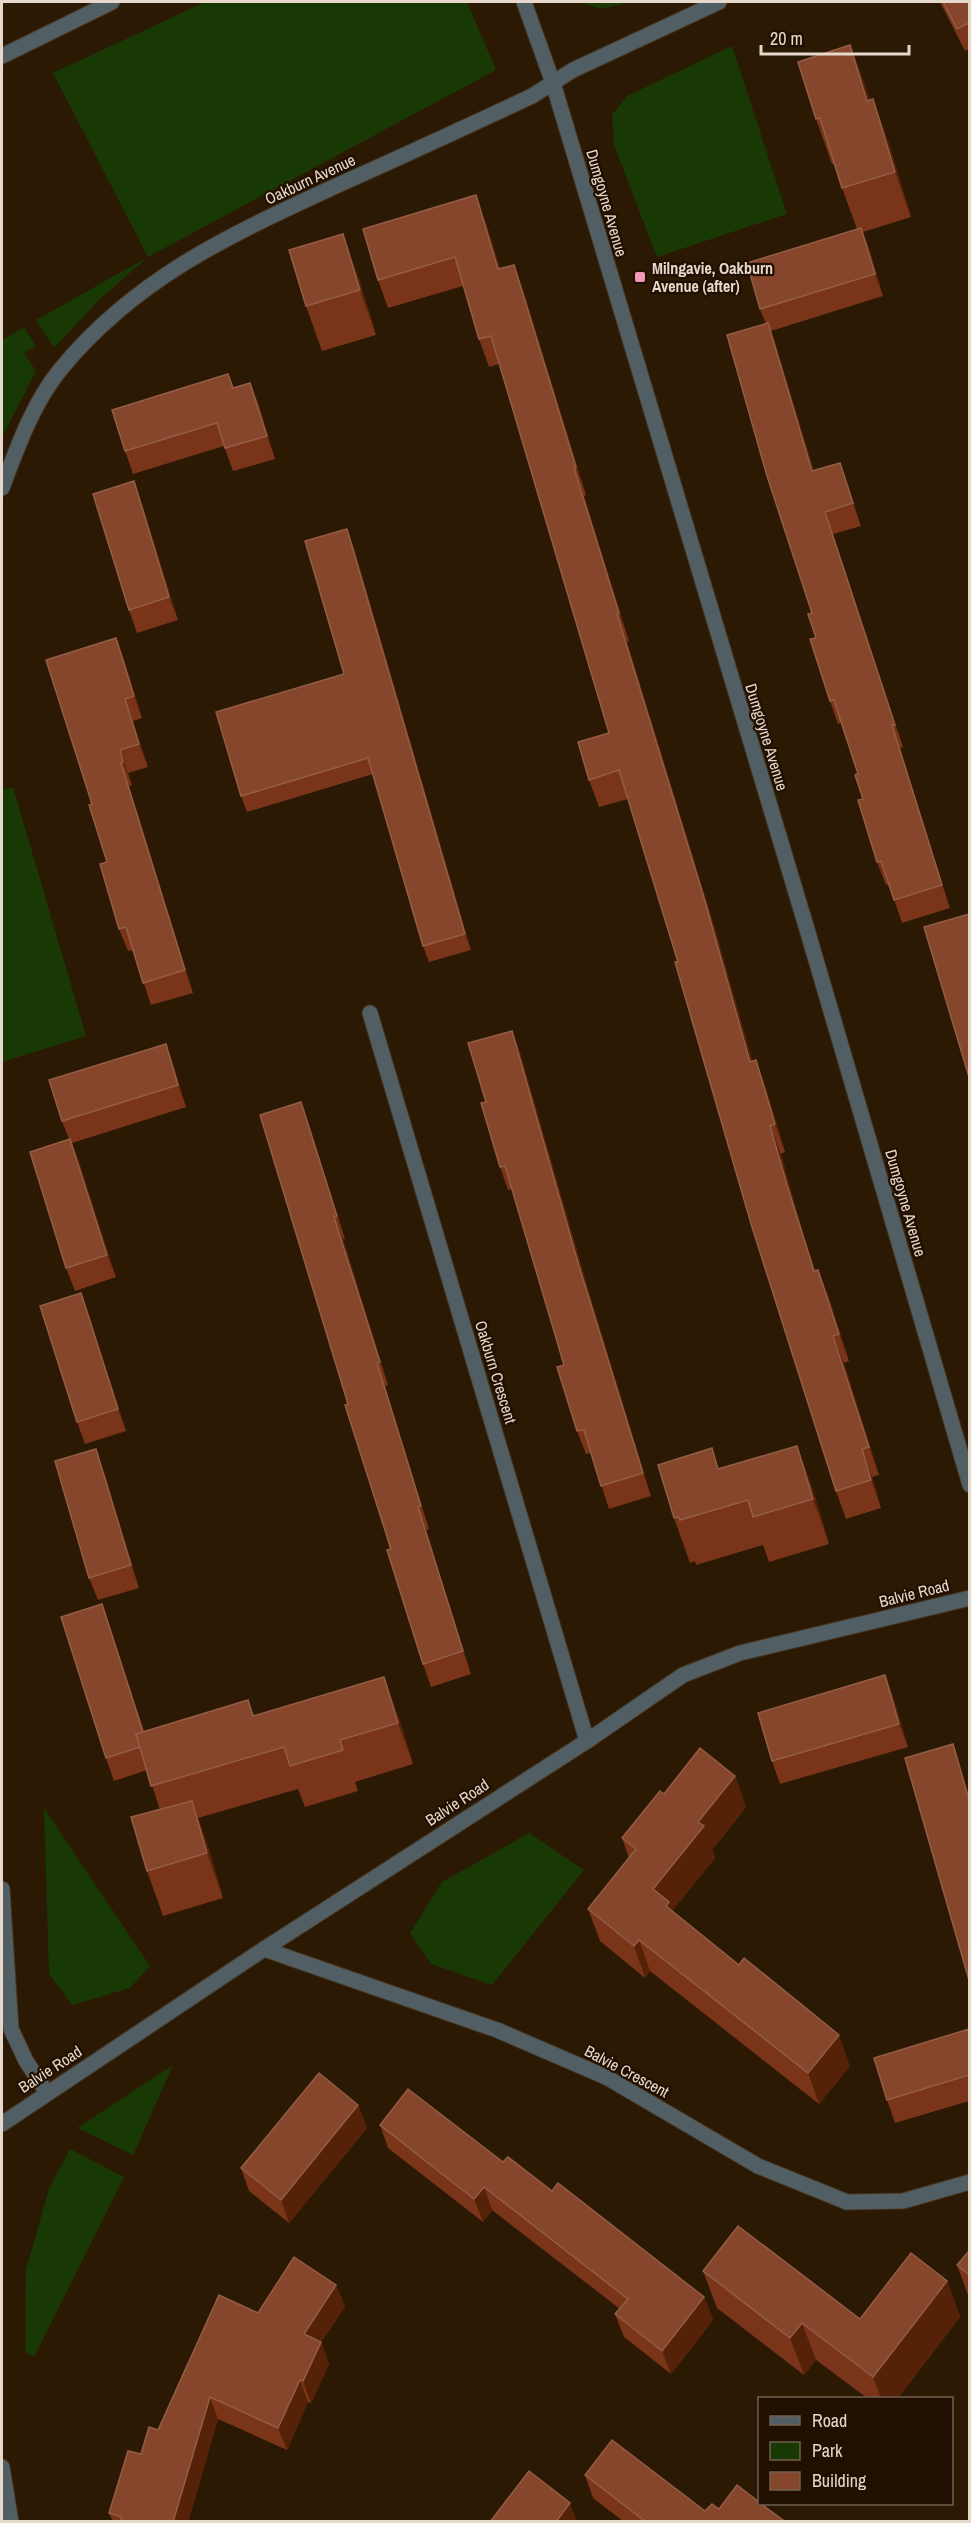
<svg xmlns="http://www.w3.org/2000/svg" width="971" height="2523" viewBox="0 0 971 2523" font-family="'Archivo Narrow',sans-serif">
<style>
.green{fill:#193904}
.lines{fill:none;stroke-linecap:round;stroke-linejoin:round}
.minor-casing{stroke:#45341f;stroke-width:17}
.tertiary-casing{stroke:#45341f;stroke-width:17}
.minor{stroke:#515f65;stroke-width:15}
.tertiary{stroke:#515f65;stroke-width:15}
.wall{fill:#793419}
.shaded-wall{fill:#552208}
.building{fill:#85462c;stroke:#945d45;stroke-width:1.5}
.poi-dot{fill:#f09ab7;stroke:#210f00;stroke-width:2}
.labels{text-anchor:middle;stroke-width:4.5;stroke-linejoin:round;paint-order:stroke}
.street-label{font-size:16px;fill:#e6d9cc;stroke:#210f00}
.poi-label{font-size:16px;font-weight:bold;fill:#e6d9cc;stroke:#210f00;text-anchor:start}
</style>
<rect width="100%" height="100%" fill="#2b1903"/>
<!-- green -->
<g class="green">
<polygon points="205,2 467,2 496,70 148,257 100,299 54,348 36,320 148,257 53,73"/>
<polygon points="579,2 631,2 601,9"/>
<polygon points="732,46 787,214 657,257 614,145 612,115 627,96"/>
<polygon points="24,327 36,346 24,353 36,371 2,437 2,340"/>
<polygon points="13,787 86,1036 2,1062 2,790"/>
<polygon points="44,1808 150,1966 130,1988 72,2005 49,1974"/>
<polygon points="529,1833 584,1870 492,1985 431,1964 410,1933 442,1882"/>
<polygon points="173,2065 133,2155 77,2128"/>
<polygon points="70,2149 124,2177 34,2357 25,2352 26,2270 49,2189"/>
</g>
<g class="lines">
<!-- minor casing -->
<g class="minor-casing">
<g id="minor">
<polyline points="2,56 112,2"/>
<path d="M2 488C17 448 33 403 60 370 136 277 232 234 338 185 403 156 468 126 532 96L573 70 719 2"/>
<polyline points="370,1013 587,1741"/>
<polyline points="2,1889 11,2029 26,2061 47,2093"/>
<polyline points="264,1949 497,2030 606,2077 758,2166 847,2202 903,2201 970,2182"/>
<polyline points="2,2124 264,1949 587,1741 683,1675 740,1653 970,1598"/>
<polyline points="2,2467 11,2522"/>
</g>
</g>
<!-- tertiary casing -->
<g class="tertiary-casing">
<polyline id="tertiary" points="524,2 553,83 806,926 970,1485"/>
</g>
<!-- minor -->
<use href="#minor" class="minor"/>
<!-- tertiary -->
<use href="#tertiary" class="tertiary"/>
</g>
<!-- wall -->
<g class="wall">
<polygon points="940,2 969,2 969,49 965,51"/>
<polygon points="850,45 870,100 873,99 889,144 911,217 863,232 870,251 883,296 771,331 776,346 814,471 840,463 861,526 833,534 903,747 900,748 950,908 902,923 889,884 886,885 877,862 858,774 841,723 838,724 830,701 816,638 766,324 760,309 857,229 842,188 834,164 832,164 816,119"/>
<polygon points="486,223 500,269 514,265 524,293 586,495 584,496 629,641 627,642 715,929 752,1061 766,1088 785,1152 781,1154 797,1213 815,1271 818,1270 829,1298 849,1361 844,1363 879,1475 872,1477 881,1508 846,1519 836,1491 678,962 628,799 599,807 589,780 609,733 499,364 489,367 479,339 463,286 388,308 378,280"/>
<polygon points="359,279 376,335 322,351 306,306"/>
<polygon points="228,374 233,388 250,383 259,405 275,459 233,471 224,446 133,474 125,451"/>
<polygon points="142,504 178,620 137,633 129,610"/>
<polygon points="353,545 471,950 429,962 423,946 373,774 247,812 241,796 344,674"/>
<polygon points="124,660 142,718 133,721 148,767 128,773 132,785 129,786 193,993 151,1005 133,950 128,951 119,929 107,862"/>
<polygon points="512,1031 520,1053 588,1289 651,1496 609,1509 591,1453 586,1454 577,1431 564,1365 512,1189 508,1190 500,1167 486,1102"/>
<polygon points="174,1067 186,1107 72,1143 116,1277 75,1291 66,1268 69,1139 62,1121"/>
<polygon points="309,1125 345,1239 343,1239 388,1385 385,1386 429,1529 426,1530 471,1674 431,1687 423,1664 348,1404"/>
<polygon points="81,1293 89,1316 126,1431 85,1444 77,1422"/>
<polygon points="797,1446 813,1490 829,1544 769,1562 763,1545 696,1565 695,1561 690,1563 674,1518 719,1469"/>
<polygon points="104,1472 139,1588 98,1600 89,1578"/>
<polygon points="102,1604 110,1627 144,1731 248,1700 254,1716 399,1718 413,1764 355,1782 358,1791 305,1807 298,1789 198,1818 208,1846 223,1898 163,1916 147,1871 160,1810 147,1770 114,1781 106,1758"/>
<polygon points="885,1675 893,1697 908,1747 780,1784 772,1761"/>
<polygon points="735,1776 746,1807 712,1850 715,1858 672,1911 850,2066 819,2104 650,1971 645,1978 600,1941 588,1909 629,1858 622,1838"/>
<polygon points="969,2029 969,2101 895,2123 887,2100"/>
<polygon points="358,2105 367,2128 289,2223 249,2191 241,2168"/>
<polygon points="380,2125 503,2162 552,2191 704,2297 713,2320 671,2374 624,2337 615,2314 620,2309 492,2210 483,2222 388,2148"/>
<polygon points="969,2251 969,2298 957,2265"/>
<polygon points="703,2271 860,2319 947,2281 960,2317 898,2398 867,2398 816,2360 804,2375 717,2308"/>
<polygon points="336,2285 345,2307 321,2342 329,2364 311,2403 308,2402 287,2450 218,2419 188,2522 113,2522 109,2513 141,2454 158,2430 258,2313"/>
<polygon points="585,2475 705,2511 719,2509 784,2522 624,2522 593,2498"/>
</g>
<!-- shaded-wall -->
<g class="shaded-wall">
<polygon points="850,45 867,90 884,146 867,101"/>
<polygon points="873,99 889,144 911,217 895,172"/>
<polygon points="476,195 486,223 508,297 498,269"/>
<polygon points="861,228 870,251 883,296 875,274"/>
<polygon points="343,234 359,279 376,335 360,290"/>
<polygon points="514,265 524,293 586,495 576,467"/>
<polygon points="768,323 776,346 821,494 812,471"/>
<polygon points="250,383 259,405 275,459 267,436"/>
<polygon points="840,463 848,485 861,526 853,503"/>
<polygon points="574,468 584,496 629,641 619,613"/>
<polygon points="134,481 142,504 178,620 169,597"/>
<polygon points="825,512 833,534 903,747 895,725"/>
<polygon points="347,529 353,545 471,950 465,934"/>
<polygon points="617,614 627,642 715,929 761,1090 750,1062"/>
<polygon points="116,638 124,660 142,718 134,696"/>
<polygon points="125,699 133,721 148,767 139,744"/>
<polygon points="892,725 900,748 950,908 942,885"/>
<polygon points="120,750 128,773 132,785 123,762"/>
<polygon points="121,763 129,786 193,993 185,970"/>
<polygon points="512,1031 520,1053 588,1289 651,1496 643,1473 579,1266"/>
<polygon points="166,1044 174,1067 186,1107 178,1085"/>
<polygon points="756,1060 766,1088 785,1152 775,1124"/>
<polygon points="301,1102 309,1125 345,1239 337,1216"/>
<polygon points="770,1126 781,1154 797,1213 824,1299 814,1271 787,1185"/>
<polygon points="70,1139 79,1161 116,1277 107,1255"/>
<polygon points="334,1217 343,1239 388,1385 380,1362"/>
<polygon points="818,1270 829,1298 849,1361 839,1334"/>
<polygon points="81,1293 89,1316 126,1431 118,1409"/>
<polygon points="833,1336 844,1363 879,1475 869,1447"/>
<polygon points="377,1363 385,1386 429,1529 421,1506"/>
<polygon points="797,1446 813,1490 829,1544 813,1499"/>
<polygon points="96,1449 104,1472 139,1588 131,1565"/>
<polygon points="862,1449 872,1477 881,1508 871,1480"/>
<polygon points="418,1507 426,1530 471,1674 463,1651"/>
<polygon points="102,1604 110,1627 155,1768 147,1745"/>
<polygon points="885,1675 893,1697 908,1747 899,1724"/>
<polygon points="384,1677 399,1718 413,1764 398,1723"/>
<polygon points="953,1744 961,1767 969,1795 969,1800"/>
<polygon points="735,1776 746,1807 712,1850 715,1858 672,1911 681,1934 653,1889 698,1822"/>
<polygon points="192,1801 208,1846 223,1898 207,1853"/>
<polygon points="639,1940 650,1971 645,1978 634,1946"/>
<polygon points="839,2035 850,2066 819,2104 808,2073"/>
<polygon points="358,2105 367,2128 289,2223 281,2200"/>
<polygon points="484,2187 492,2210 483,2222 474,2199"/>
<polygon points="947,2281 960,2317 898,2398 881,2398 873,2377"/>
<polygon points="336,2285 345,2307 321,2342 329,2364 311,2403 303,2381 304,2334"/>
<polygon points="704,2297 713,2320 671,2374 662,2351"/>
<polygon points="802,2323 816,2360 804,2375 790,2338"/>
<polygon points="300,2380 308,2402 287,2450 278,2428"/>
<polygon points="210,2397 218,2419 188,2522 173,2522"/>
<polygon points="570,2503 577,2522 556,2522"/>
</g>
<!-- building -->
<g class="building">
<polygon points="943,2 969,2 969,23 957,29"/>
<polygon points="850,45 867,101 873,99 895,172 842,188 820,118 816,119 798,62"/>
<polygon points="476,195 498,269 514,265 576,467 574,468 619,613 617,614 705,901 750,1062 756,1060 775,1124 770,1126 787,1185 814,1271 818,1270 839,1334 833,1336 869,1447 862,1449 871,1480 836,1491 752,1227 675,962 678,962 619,770 589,780 578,742 609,733 491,336 479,339 455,257 378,280 363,229"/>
<polygon points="861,228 875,274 760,309 747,263"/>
<polygon points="343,234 360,290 306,306 289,250"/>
<polygon points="768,323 812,471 840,463 853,503 825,512 895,725 892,725 942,885 894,900 881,861 877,862 858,800 863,799 855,775 858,774 834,700 830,701 810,639 816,638 808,614 812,613 767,476 727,335"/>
<polygon points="228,374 233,388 250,383 267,436 225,448 217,423 125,451 112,410"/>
<polygon points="134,481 169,597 129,610 93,494"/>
<polygon points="347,529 465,934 423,946 368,758 241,796 216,712 344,674 305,541"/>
<polygon points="116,638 134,696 125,699 139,744 120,750 123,762 121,763 185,970 143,983 126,927 119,929 100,864 107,862 89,805 92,804 46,660"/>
<polygon points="969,914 969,1077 924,927"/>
<polygon points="512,1031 579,1266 643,1473 601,1486 584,1430 577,1431 557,1367 564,1365 505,1166 500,1167 481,1103 486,1102 468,1043"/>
<polygon points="166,1044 178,1085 62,1121 49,1080"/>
<polygon points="301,1102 337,1216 334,1217 380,1362 377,1363 421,1506 418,1507 463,1651 423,1664 387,1550 391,1549 345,1405 348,1404 260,1115"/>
<polygon points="70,1139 107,1255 66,1268 30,1152"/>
<polygon points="81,1293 118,1409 77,1422 40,1306"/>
<polygon points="797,1446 813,1499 753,1517 748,1500 680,1520 679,1517 674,1518 658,1465 712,1448 718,1469"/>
<polygon points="96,1449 131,1565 89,1578 55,1461"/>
<polygon points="102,1604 143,1732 136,1734 140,1747 106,1758 61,1617"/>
<polygon points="885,1675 899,1724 772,1761 758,1713"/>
<polygon points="384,1677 398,1723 340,1740 343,1750 290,1766 284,1747 151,1786 136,1734 248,1700 253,1716"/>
<polygon points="953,1744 969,1800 969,1980 905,1758"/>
<polygon points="700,1748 735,1776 698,1822 704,1826 653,1889 669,1902 666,1906 739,1965 744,1958 839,2035 808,2073 639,1940 634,1946 588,1909 636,1849 622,1838 660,1791 664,1794"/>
<polygon points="192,1801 207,1853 147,1871 131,1817"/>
<polygon points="969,2029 969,2075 887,2100 874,2058"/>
<polygon points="319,2073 358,2105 281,2200 241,2168"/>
<polygon points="408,2089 503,2162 508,2157 552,2191 558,2183 704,2297 662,2351 615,2314 628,2299 484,2187 474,2199 380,2125"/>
<polygon points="738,2226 860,2319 911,2253 947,2281 873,2377 802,2323 790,2338 703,2271"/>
<polygon points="969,2251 969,2275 957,2265"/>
<polygon points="294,2257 336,2285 304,2334 321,2342 303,2381 300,2380 278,2428 210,2397 173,2522 120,2522 122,2517 109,2513 128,2451 141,2454 149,2427 158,2430 219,2295 258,2313"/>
<polygon points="612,2440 705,2511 712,2504 719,2509 737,2485 759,2502 759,2504 761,2504 783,2520 782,2522 646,2522 585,2475"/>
<polygon points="529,2471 570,2503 556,2522 490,2522"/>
</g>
<!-- markers -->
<rect class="poi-dot" x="634" y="271" width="12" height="12" rx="3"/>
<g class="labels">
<!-- street labels -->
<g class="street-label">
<text transform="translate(310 179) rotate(-25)" y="6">Oakburn Avenue</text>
<text transform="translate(607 203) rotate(74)" y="6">Dumgoyne Avenue</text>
<text transform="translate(767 737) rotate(73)" y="6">Dumgoyne Avenue</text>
<text transform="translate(906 1203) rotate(74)" y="6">Dumgoyne Avenue</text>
<text transform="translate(496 1372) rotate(73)" y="6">Oakburn Crescent</text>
<text transform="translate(914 1593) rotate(-14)" y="6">Balvie Road</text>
<text transform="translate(457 1802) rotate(-33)" y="6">Balvie Road</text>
<text transform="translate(50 2069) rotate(-33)" y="6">Balvie Road</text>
<text transform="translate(627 2071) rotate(28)" y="6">Balvie Crescent</text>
</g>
<!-- poi labels -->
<g class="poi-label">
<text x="652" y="274">Milngavie, Oakburn<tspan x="652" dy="18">Avenue (after)</tspan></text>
</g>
</g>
<!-- border -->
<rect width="971" height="2523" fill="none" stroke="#e6d9cc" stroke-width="6"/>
<!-- legend -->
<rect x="758" y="2397" width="195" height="108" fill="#210f00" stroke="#706052" stroke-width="1.5"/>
<rect x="770" y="2416" width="30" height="9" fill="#515f65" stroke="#706052" stroke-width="1.5"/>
<text x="812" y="2427" font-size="18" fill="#e6d9cc">Road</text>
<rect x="770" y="2442" width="30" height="18" fill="#193904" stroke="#706052" stroke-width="1.5"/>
<text x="812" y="2457" font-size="18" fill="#e6d9cc">Park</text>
<rect x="770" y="2472" width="30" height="18" fill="#85462c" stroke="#706052" stroke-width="1.5"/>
<text x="812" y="2487" font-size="18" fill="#e6d9cc">Building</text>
<!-- scale -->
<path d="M761 45v9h148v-9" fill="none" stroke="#e6d9cc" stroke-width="3"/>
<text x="770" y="45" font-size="18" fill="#e6d9cc" stroke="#210f00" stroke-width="4.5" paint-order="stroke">20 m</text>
</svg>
